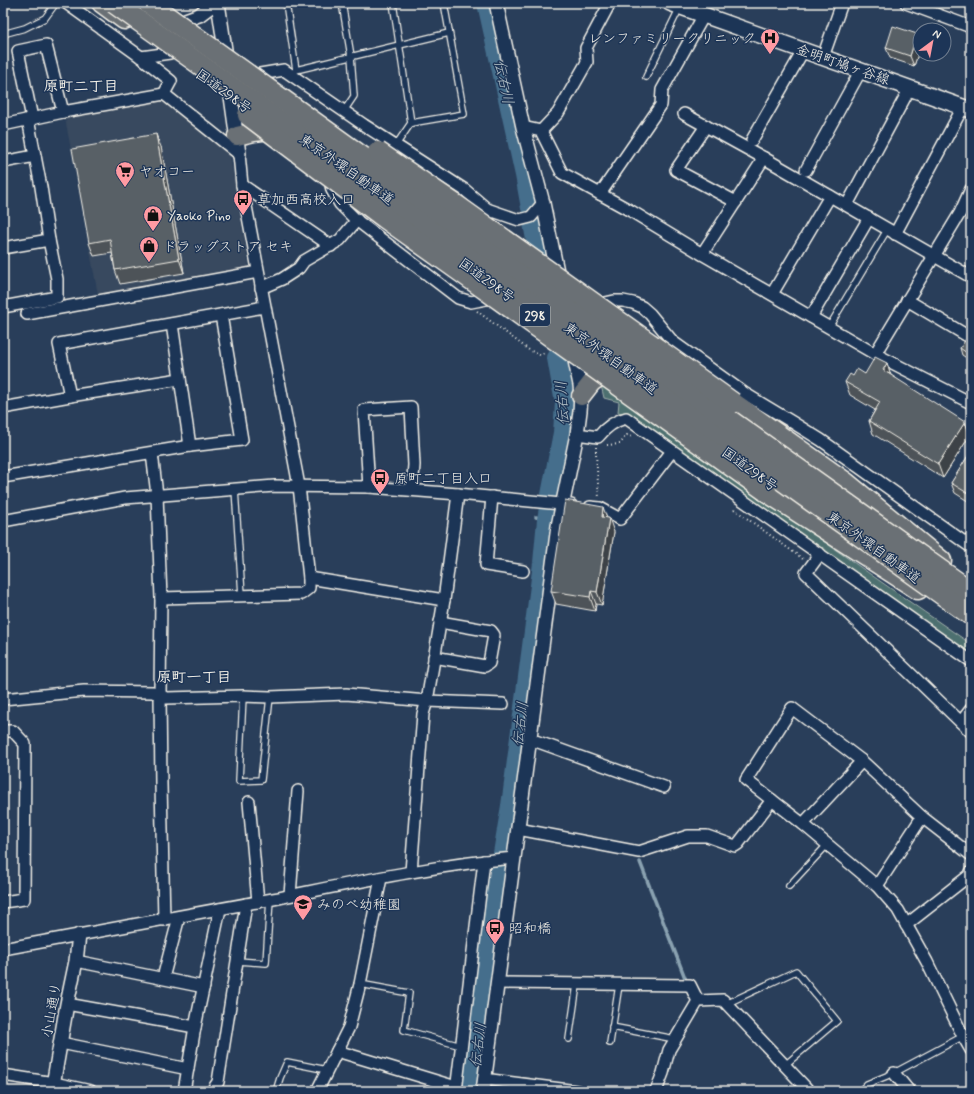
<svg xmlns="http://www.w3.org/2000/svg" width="974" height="1094" viewBox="0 0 974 1094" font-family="Mynerve,'Klee One',sans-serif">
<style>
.built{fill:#37485e}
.green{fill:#4e6f6f;stroke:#a1b0ac}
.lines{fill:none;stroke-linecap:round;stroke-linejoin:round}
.stream{stroke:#8aa2b1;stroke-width:3.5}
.river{stroke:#446e8c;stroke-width:20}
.service-casing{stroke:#f4f1e8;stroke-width:8}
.minor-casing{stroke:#f4f1e8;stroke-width:14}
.tertiary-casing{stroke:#f4f1e8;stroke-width:16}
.secondary-casing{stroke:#f4f1e8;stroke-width:18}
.trunk-casing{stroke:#f4f1e8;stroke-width:21}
.motorway-casing{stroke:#f4f1e8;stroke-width:23}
.path{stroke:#f4f1e8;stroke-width:2;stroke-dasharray:1 3;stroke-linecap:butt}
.service{stroke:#1d3557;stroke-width:5.5}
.minor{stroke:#1d3557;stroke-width:11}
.tertiary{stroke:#1d3557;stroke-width:13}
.secondary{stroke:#1d3557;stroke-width:15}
.trunk{stroke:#6b7074;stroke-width:18}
.motorway{stroke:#6b7074;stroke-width:20}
.motorway-bridge-casing{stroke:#f4f1e8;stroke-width:23;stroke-linecap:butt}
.motorway-bridge{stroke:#6b7074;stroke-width:20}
.wall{fill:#4d5358;stroke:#f4f1e8}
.shaded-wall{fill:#3e4347;stroke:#f4f1e8}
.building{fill:#596066;stroke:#f4f1e8}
.labels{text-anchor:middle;stroke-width:3;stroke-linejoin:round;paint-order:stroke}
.shield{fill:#1d3557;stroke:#b4b9bc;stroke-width:1}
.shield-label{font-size:13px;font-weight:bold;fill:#f4f1e8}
.poi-label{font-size:14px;fill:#f4f1e8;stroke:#1d3557;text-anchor:start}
.street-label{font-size:14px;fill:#f4f1e8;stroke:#1d3557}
.water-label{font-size:15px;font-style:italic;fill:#b6c3c8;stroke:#1d3557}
.neighbourhood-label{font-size:15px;font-weight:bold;fill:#f4f1e8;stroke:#1d3557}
</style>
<rect width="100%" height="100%" fill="#293e5a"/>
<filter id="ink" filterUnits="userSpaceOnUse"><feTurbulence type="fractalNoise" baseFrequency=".025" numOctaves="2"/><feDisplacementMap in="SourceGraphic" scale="8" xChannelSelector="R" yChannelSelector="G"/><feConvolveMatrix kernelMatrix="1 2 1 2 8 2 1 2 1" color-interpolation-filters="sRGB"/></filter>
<g filter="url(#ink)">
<!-- built -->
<polygon class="built" points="159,100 164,101 230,155 249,267 247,269 98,295 65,118"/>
<!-- green -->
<path class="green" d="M603 383C725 470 846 559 971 644V657L630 415 618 412 619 402 604 398 601 385Z"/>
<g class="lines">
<!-- stream -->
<g class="stream">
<polyline points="536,517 547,520"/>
<polyline points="640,862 687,983"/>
</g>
<!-- river -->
<g class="river">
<polyline points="487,3 525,175 531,208"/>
<polyline points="533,223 541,267"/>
<polyline points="472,1091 497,889 511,806 543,563 547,520 551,495 563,433 565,403 557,358"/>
</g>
<!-- service casing -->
<g class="service-casing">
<g id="service">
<polyline points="286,3 296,70 295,71"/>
<polyline points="342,3 351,56 354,96 344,111"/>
<polyline points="393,3 411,123 396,145"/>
<polyline points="3,34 25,28 45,18 56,3"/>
<polyline points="296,70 449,33"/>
<polyline points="646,77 680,7"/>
<polyline points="411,123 464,114 444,3"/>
<polyline points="829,327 887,230"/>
<polyline points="235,489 242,595"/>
<polyline points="243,696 239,781 261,780 270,697"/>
<polyline points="789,886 827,845"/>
<polyline points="238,961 266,963 270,899"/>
<polyline points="360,984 409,993 404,1030 461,1046"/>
<polyline points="726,1004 796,971 837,1021 785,1065"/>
<polyline points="612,1027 675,1039"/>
<polyline points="569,1039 577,985"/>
<polyline points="610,1043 619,985"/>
<polyline points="318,1089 327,1091"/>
<polyline points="276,1091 280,1078 287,1062 327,1070"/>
<polyline points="860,1091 867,1084 894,1073 971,1032"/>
</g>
</g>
<!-- minor casing -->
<g class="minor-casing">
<g id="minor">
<polyline points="66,3 141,57 171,81 164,94"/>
<polyline points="906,3 971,27"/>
<polyline points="141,57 170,53"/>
<polyline points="823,57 842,3"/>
<polyline points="260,74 284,70 364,125 465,190 487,209 489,230"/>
<polyline points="684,114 764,158 971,277"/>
<polyline points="32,118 18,51 46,45 63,112"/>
<polyline points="3,125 63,112 164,94 239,154 242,185 299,486 309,578 444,600"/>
<polyline points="706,126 676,170 736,202"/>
<polyline points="523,127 541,131 562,173 631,211 702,254 875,354 971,403"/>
<polyline points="541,131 558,113 587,62 586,48 610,3"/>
<polyline points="752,140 803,51"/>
<polyline points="3,162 35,156"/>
<polyline points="806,170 861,70"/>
<polyline points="329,177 332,190 340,204 355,219 458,298 471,302 497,297"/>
<polyline points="242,185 331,246"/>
<polyline points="600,194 661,105 662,90 704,15"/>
<polyline points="847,205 910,88"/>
<polyline points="487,209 519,220 531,217 543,203"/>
<polyline points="895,234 963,107"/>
<polyline points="3,248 49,240"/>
<polyline points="702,254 764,158"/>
<polyline points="261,288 282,279 299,268 304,261 340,240 357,220"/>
<polyline points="772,294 830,196"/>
<polyline points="907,300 971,338"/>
<polyline points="3,307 57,297 57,279 49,240 41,187 28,119"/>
<polyline points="597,309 605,303 614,301 623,301 633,303 642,307 650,314 673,342 744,393 792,422 821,440 971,547"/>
<polyline points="27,314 258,272"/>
<polyline points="811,317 869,218"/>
<polyline points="172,324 190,446"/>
<polyline points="875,354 960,213 971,189"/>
<polyline points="70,396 59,344 264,307"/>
<polyline points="3,408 70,396 180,379"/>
<path d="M577 434 598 437C606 427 614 421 626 418L971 661"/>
<polyline points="152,453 157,495 161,598 160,695 161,784 164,920"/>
<polyline points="3,477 190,446 242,440 221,315"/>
<polyline points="369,487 364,410 411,407 414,465 412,490"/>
<polyline points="492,497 486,565 523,571"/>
<polyline points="590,507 600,508 620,519 672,451"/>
<polyline points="3,521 125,498 275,486 369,487 458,494 571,505"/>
<polyline points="820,554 806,573 971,732"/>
<polyline points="161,598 301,594 309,588 309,578"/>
<polyline points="434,657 485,666 489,663 494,635 491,631 440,622"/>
<polyline points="3,699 84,691 153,692 166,698 243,696 270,697 346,694 427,701 503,704"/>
<polyline points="961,722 971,709"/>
<polyline points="3,731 13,731 25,744 24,899 3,902"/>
<polyline points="530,739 664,787"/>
<polyline points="249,802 258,902"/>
<polyline points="922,817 862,761 792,708 746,780 803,824 877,886 898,910 927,962 963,1036 971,1050"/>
<polyline points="803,824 862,761"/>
<polyline points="518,829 639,852 688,836 707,836 735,846 738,844 772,800"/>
<polyline points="411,872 423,714 427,701 444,600 458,494"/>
<polyline points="877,886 922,817 971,855"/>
<polyline points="290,895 298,791"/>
<polyline points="906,925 970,875 971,872"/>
<path d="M3 949C93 932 183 916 273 899 353 883 434 865 514 858"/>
<polyline points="76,961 204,987"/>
<polyline points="163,978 179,917"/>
<polyline points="497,983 690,985 698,1001 723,1000 809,1091"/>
<polyline points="67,1004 195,1027"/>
<polyline points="61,1043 188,1069"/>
<polyline points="337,1051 456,1087"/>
<polyline points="894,1073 909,1091"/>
<polyline points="3,1075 54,1083 91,1091"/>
<polyline points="484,1079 577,1091"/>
<polyline points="184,1091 195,1027 220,909"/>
<polyline points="212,1091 218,1082 246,904"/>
<polyline points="317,1091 349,1027 360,984 381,878"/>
<polyline points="456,1091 484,861"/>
<polyline points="656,1091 663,1073 669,1050 698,1001"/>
</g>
</g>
<!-- tertiary casing -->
<g class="tertiary-casing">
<g id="tertiary">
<polyline points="218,3 227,63"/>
<polyline points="496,3 523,127 543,203 559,281"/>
<polyline points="185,20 199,15 215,3"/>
<polyline points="229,82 239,154"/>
<polyline points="52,1091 67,1004 76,961 79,935"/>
<polyline points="483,1091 558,526 577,434 580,411 581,396 580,385 573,351"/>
</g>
</g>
<!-- secondary casing -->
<g class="secondary-casing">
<polyline id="secondary" points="670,3 971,110"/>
</g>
<!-- trunk casing -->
<g class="trunk-casing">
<g id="trunk">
<polyline points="101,3 124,20"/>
<polyline points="237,136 254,132 262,131 273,126"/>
<polyline points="581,396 592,382 611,369"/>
</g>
</g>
<!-- motorway casing -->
<g class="motorway-casing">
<g id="motorway">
<polyline points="733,403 846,483 941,561"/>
<polyline points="766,491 918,589"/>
</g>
</g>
<!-- path -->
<g class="path">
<polyline points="477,311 529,350 540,355 546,352"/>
<polyline points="607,445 620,444 627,435 633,437"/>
<polyline points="596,447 596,454 599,498"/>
<polyline points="734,509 803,559"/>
</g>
<!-- service -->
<use href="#service" class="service"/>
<!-- minor -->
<use href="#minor" class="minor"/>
<!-- tertiary -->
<use href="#tertiary" class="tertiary"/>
<!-- secondary -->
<use href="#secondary" class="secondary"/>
<!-- trunk -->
<use href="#trunk" class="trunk"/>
<!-- motorway -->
<use href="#motorway" class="motorway"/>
<!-- motorway-bridge casing -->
<g class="motorway-bridge-casing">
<g id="motorway-bridge">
<polyline points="114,3 971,615"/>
<polyline points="148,3 673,380 971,592"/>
<polyline points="248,115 385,218 461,272 766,491"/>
<polyline points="378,152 453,203 733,403"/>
</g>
</g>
<!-- motorway-bridge -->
<use href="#motorway-bridge" class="motorway-bridge"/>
</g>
<!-- wall -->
<g class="wall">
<polygon points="917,34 920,42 920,48 914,66 890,58 886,48"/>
<polygon points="161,147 184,273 120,284 115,270 112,253 94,256 89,243"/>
<polygon points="971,337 971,361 962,355 960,348"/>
<polygon points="887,363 891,375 970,435 943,478 873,434 869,421 875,410 850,395 845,382 853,376 865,374"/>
<polygon points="971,451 971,503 955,493 951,483"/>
<polygon points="607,518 614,532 602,605 596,604 595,611 556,604 551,591"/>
</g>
<!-- shaded-wall -->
<g class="shaded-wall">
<polygon points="917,34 920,42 920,48 914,66 910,56"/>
<polygon points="156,134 161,147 184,273 179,259"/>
<polygon points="887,363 891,377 883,370"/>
<polygon points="965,422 970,435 943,478 938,464"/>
<polygon points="603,507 608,521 602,517"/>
<polygon points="609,518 614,532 602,605 597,592"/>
<polygon points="591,591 596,604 595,611 590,597"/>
</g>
<!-- building -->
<g class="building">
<polygon points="893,26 917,34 910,56 886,48"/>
<polygon points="156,134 179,259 115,270 110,239 89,243 72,149"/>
<polygon points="971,337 971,356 960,348 967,338"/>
<polygon points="875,357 887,363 883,370 965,422 938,464 869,421 880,402 845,382 850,374 853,376 857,369 865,374"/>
<polygon points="971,451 971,492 969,494 951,483"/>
<polygon points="565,500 603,507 602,517 609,518 597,592 591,591 590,597 551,591"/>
</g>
</g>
<!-- icons -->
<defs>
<g id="hospital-pin" transform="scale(1)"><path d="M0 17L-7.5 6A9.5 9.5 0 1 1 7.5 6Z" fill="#ff9aa2" stroke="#1d3557"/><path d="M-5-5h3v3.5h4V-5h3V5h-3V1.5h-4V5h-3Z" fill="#111"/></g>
<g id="supermarket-pin" transform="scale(1)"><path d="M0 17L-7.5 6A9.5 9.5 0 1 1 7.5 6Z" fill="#ff9aa2" stroke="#1d3557"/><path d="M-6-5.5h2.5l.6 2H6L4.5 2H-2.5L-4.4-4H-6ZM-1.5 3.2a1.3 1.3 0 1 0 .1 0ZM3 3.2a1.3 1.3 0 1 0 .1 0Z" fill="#111"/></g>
<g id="bus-pin" transform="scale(1)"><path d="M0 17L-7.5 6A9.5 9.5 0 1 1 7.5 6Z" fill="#ff9aa2" stroke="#1d3557"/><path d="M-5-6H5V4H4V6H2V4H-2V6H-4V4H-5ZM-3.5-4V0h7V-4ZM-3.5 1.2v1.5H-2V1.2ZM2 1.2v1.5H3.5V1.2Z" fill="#111"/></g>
<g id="shop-pin" transform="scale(1)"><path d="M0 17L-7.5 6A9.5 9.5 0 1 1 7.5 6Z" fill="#ff9aa2" stroke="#1d3557"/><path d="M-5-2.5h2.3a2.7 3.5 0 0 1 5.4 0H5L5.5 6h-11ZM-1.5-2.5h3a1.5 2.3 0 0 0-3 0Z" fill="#111"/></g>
<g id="school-pin" transform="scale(1)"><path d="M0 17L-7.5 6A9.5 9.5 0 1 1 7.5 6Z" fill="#ff9aa2" stroke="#1d3557"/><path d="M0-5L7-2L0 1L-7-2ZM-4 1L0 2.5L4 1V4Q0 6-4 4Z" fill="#111"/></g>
</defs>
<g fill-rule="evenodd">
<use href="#hospital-pin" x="770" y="38"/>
<use href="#supermarket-pin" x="125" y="171"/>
<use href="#bus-pin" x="243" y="199"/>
<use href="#shop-pin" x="153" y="215"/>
<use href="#shop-pin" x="149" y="246"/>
<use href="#bus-pin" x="380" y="478"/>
<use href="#school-pin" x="303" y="904"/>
<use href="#bus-pin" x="495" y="928"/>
</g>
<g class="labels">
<!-- shield labels -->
<rect class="shield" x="520" y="304" width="30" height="22" rx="3"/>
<g class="shield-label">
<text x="535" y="320">298</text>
</g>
<!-- poi labels -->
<g class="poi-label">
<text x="756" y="43" text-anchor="end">レンファミリークリニック</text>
<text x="139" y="176">ヤオコー</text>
<text x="257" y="204">草加西高校入口</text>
<text x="167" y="220">Yaoko Pino</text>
<text x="163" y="251">ドラッグストア セキ</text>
<text x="394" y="483">原町二丁目入口</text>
<text x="317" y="909">みのべ幼稚園</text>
<text x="509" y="933">昭和橋</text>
</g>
<!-- street labels -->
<g class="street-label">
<text transform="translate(843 64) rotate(19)" y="5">金明町鳩ヶ谷線</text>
<text transform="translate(224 91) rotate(36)" y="5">国道298号</text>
<text transform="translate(347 169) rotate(35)" y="5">東京外環自動車道</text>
<text transform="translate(487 280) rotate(36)" y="5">国道298号</text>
<text transform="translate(611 358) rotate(36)" y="5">東京外環自動車道</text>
<text transform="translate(750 469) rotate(36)" y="5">国道298号</text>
<text transform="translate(874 547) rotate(36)" y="5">東京外環自動車道</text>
<text transform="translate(51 1010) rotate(-80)" y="5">小山通り</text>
</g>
<!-- water labels -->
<g class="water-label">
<text transform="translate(504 82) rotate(78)" y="5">伝右川</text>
<text transform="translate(562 403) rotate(-94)" y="5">伝右川</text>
<text transform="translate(520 724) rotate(-83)" y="5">伝右川</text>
<text transform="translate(478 1045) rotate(-83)" y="5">伝右川</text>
</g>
<!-- neighbourhood labels -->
<g class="neighbourhood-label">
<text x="81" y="91">原町二丁目</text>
<text x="194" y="682">原町一丁目</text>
</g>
</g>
<!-- margin -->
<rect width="974" height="1094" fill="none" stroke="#1d3557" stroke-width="16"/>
<rect x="8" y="8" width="958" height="1078" fill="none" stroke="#f4f1e8" stroke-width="1.5" filter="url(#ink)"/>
<!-- north arrow -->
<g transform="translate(932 42) rotate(32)"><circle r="19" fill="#1d3557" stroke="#738091"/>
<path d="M0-3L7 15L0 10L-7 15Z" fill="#ff9aa2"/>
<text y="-6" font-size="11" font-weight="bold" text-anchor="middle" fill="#f4f1e8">N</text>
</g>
</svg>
